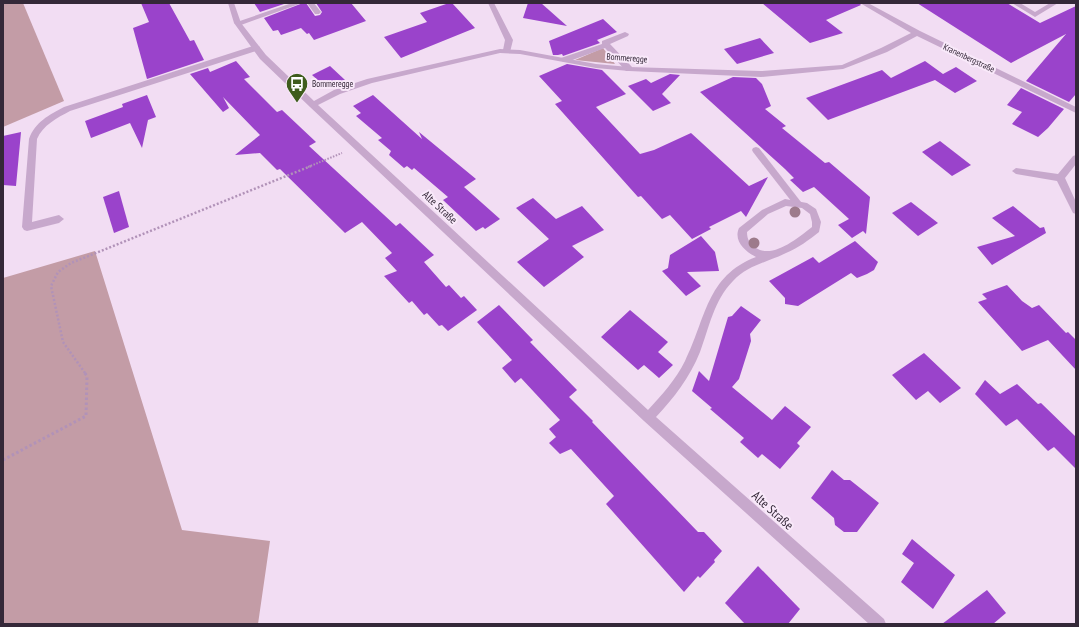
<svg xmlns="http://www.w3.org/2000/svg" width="1079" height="627" viewBox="0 0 1079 627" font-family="'PT Sans Narrow',sans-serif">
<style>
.green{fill:#c39ca6}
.building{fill:#9a43cb}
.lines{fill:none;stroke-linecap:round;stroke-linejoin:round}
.path-far2{stroke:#b192b8;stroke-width:2;stroke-dasharray:1.5 1.5;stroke-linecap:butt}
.path-far1{stroke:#b192b8;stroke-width:2.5;stroke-dasharray:2 2;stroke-linecap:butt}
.path{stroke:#b192b8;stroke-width:3;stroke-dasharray:2.5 2.5;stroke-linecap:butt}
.lane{fill:#c7a8cc;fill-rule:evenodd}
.street{fill:#c7a8cc;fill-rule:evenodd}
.tree{fill:#9d7b8b}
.labels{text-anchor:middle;stroke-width:4;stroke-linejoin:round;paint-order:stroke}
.far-street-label{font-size:9px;fill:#342838;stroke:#f9e9fa}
.far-poi-label{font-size:9px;fill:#342838;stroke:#f9e9fa;text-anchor:start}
.street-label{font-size:11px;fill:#342838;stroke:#f9e9fa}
.near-street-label{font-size:13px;fill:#342838;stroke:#f9e9fa}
</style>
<rect width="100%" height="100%" fill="#f2ddf3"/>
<!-- green -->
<g class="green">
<polygon points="3,3 23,3 64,101 3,127"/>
<polygon points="603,48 615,64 575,60"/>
<polygon points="95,251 182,530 270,541 258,624 3,624 3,278"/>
</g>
<!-- building -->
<g class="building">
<polygon points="141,3 169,3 190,41 194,40 204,60 147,79 133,28 149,22"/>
<polygon points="254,3 287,3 260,12"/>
<polygon points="303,3 306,3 315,16 320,15 322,12 316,3 351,3 366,21 314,40 309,33 307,34 301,28 281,35 278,30 273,31 264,18"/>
<polygon points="449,3 452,3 475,28 401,58 384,37 427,22 420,13"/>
<polygon points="528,3 541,3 567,26 523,18"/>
<polygon points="762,3 859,3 861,5 826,20 843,33 810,43"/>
<polygon points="917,3 1007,3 1040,23 1076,6 1076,94 1069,102 1026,81 1066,34 1011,63"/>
<polygon points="603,19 617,32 597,40 600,43 563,56 562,54 558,55 553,55 549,41"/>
<polygon points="760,38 774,53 737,64 724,49"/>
<polygon points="236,61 250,77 244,79 277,112 282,110 316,142 309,146 396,226 400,223 434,255 424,262 446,287 449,285 461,298 464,296 477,310 448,331 442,325 439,326 427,313 424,315 412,301 409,303 384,276 397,271 385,258 392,253 362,222 345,233 280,169 277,170 260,153 235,155 260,135 223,97 229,108 223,112 190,74 208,68 210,72"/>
<polygon points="925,61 943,74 956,67 977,81 955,93 935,80 828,120 806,98 882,70 891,78"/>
<polygon points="567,64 602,70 626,94 596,107 640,154 654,150 691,133 749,186 768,177 746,217 741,211 709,227 711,229 692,239 670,215 662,219 641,196 638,197 555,104 562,101 539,76"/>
<polygon points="330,66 345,80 328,89 312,75"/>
<polygon points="670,74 680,75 662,94 671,103 653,111 628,86 646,79 651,83"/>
<polygon points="733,77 756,78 762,84 771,106 765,109 786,126 782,128 825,163 829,162 870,197 866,234 863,231 852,238 838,225 849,219 814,187 803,192 790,180 794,178 785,169 700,92"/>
<polygon points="1021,88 1064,109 1048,128 1038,137 1012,124 1022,112 1007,105"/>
<polygon points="147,95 156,117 148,120 142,148 130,123 91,138 85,121 123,107 122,104"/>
<polygon points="373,95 422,139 419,132 476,179 464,187 500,219 485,229 483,227 476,231 443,200 448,197 414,168 412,170 407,166 404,168 389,155 391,151 378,140 382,138 356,116 361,113 353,106"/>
<polygon points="21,132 16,186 3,185 3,136"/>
<polygon points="940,141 971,165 952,176 922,152"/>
<polygon points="119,191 129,227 114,233 103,197"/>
<polygon points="533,198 556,219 582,206 604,230 572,246 584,257 544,287 517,262 549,239 516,208"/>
<polygon points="911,202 938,223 918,236 892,213"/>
<polygon points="1013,206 1040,228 1044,227 1046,233 992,265 977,247 1015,236 992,218"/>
<polygon points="701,236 715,252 719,271 687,272 701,286 686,296 662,271 668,268 670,255"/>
<polygon points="855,241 878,262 874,270 867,274 857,278 851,273 798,306 785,304 785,298 769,281 813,257 819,263"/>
<polygon points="1007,285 1022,301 1032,308 1039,305 1066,333 1068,332 1076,340 1076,370 1048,340 1022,351 978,302 987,299 982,294"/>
<polygon points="499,305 533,340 530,342 577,390 569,397 593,421 592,422 698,532 704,532 722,551 714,560 715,562 700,578 698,576 684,592 606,504 614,496 571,449 560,454 549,443 556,437 549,429 560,420 521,378 515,383 502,368 512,360 477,322"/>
<polygon points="741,306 761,320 750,334 751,341 739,379 732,387 772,420 785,406 811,427 797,443 800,446 780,469 762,454 758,458 740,442 744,438 710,409 712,408 692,391 699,371 709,381 728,317 732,316"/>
<polygon points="630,310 668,342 658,352 673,365 659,378 644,365 638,370 601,337"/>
<polygon points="924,353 961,388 940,403 928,391 916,400 892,375"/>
<polygon points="985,380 1000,394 1017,384 1038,404 1041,403 1076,437 1076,469 1054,447 1048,451 1017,419 1006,426 975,394"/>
<polygon points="832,470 844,480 850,480 879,503 857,532 844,532 835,525 834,518 811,498"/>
<polygon points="912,539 955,575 933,609 901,582 914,563 902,554"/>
<polygon points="758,566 800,609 788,624 745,624 725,603"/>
<polygon points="987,590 1006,613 993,624 942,624"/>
</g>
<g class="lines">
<!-- path-far2 -->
<polyline class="path-far2" points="308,167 342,153"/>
<!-- path-far1 -->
<polyline class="path-far1" points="85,373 63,342 51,286 58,272 71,263 311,166"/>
<!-- path -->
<polyline class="path" points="3,460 86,416 87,376 84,372"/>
<!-- lane -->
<g class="lane">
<polygon points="292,3 302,3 241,25 238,25 234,23"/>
<polygon points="307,3 314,3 321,12 319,14 315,14"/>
<polygon points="488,3 494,3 513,40 510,52 507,52 503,50 505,40"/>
<polygon points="1012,3 1020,3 1035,12 1050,3 1058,3 1035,17"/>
<polygon points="625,32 629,34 628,36 610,44 632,67 632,71 626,71 605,48 567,62 564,62 560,60 561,58 602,44 602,41"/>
<path d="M253 46H259L260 48 259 50 70 111C57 118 43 125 37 139L32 222 59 215 64 219 59 223 27 231 24 230 22 227 29 139C35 122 49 115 64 107Z"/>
<polygon points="756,147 759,148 801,202 802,204 801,206 795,206 753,152 752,150 753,148"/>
<polygon points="1076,155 1076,164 1065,178 1076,202 1076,214 1073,213 1057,181 1016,174 1012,171 1016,168 1058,174 1073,156"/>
</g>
<!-- street -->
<path class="street" d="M228 3H234L241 23 266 55 314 101 334 90 367 79 500 49 520 50 596 64 629 67 761 71 842 65 881 48 911 33 860 3H868L920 31 1076 107V113L917 36 887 52 843 69 761 77 629 71 596 68 520 54 500 53 372 83 340 94 318 105 648 410C662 395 676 379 685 361 706 319 706 276 756 257 746 252 733 241 739 228L762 210 785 199 807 203 816 209 821 222 819 232C809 240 798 248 786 253 768 262 748 265 733 281 714 300 709 328 700 352 690 377 674 398 656 417L884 619 886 624H869L644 421 310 107 260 59 234 23ZM786 206 802 208 810 214 812 222V227C798 238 773 259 756 248 750 244 747 240 747 232L768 214Z"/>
</g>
<!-- trees -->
<g class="tree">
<circle cx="795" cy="212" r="5.5"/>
<circle cx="754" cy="243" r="5.5"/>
</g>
<!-- icons -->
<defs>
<g id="bus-pin" transform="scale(1.15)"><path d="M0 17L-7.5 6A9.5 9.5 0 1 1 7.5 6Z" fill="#3e5c1c" stroke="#f9e9fa"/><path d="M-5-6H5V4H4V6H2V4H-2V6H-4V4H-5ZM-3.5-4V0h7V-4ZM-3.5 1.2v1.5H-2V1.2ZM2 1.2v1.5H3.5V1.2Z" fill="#fff"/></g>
</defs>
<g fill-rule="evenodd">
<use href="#bus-pin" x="297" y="84"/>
</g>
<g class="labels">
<!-- far-street labels -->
<g class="far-street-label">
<text transform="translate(627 58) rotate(4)" y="3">Bommeregge</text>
<text transform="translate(969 58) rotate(25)" y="3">Kranenbergstraße</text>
</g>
<!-- far-poi labels -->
<g class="far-poi-label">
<text x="312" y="87">Bommeregge</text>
</g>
<!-- street labels -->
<g class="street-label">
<text transform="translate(440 207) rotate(43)" y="4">Alte Straße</text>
</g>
<!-- near-street labels -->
<g class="near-street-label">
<text transform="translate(773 510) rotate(42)" y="5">Alte Straße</text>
</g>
</g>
<!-- border -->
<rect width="1079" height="627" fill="none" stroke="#342838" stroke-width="8"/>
</svg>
